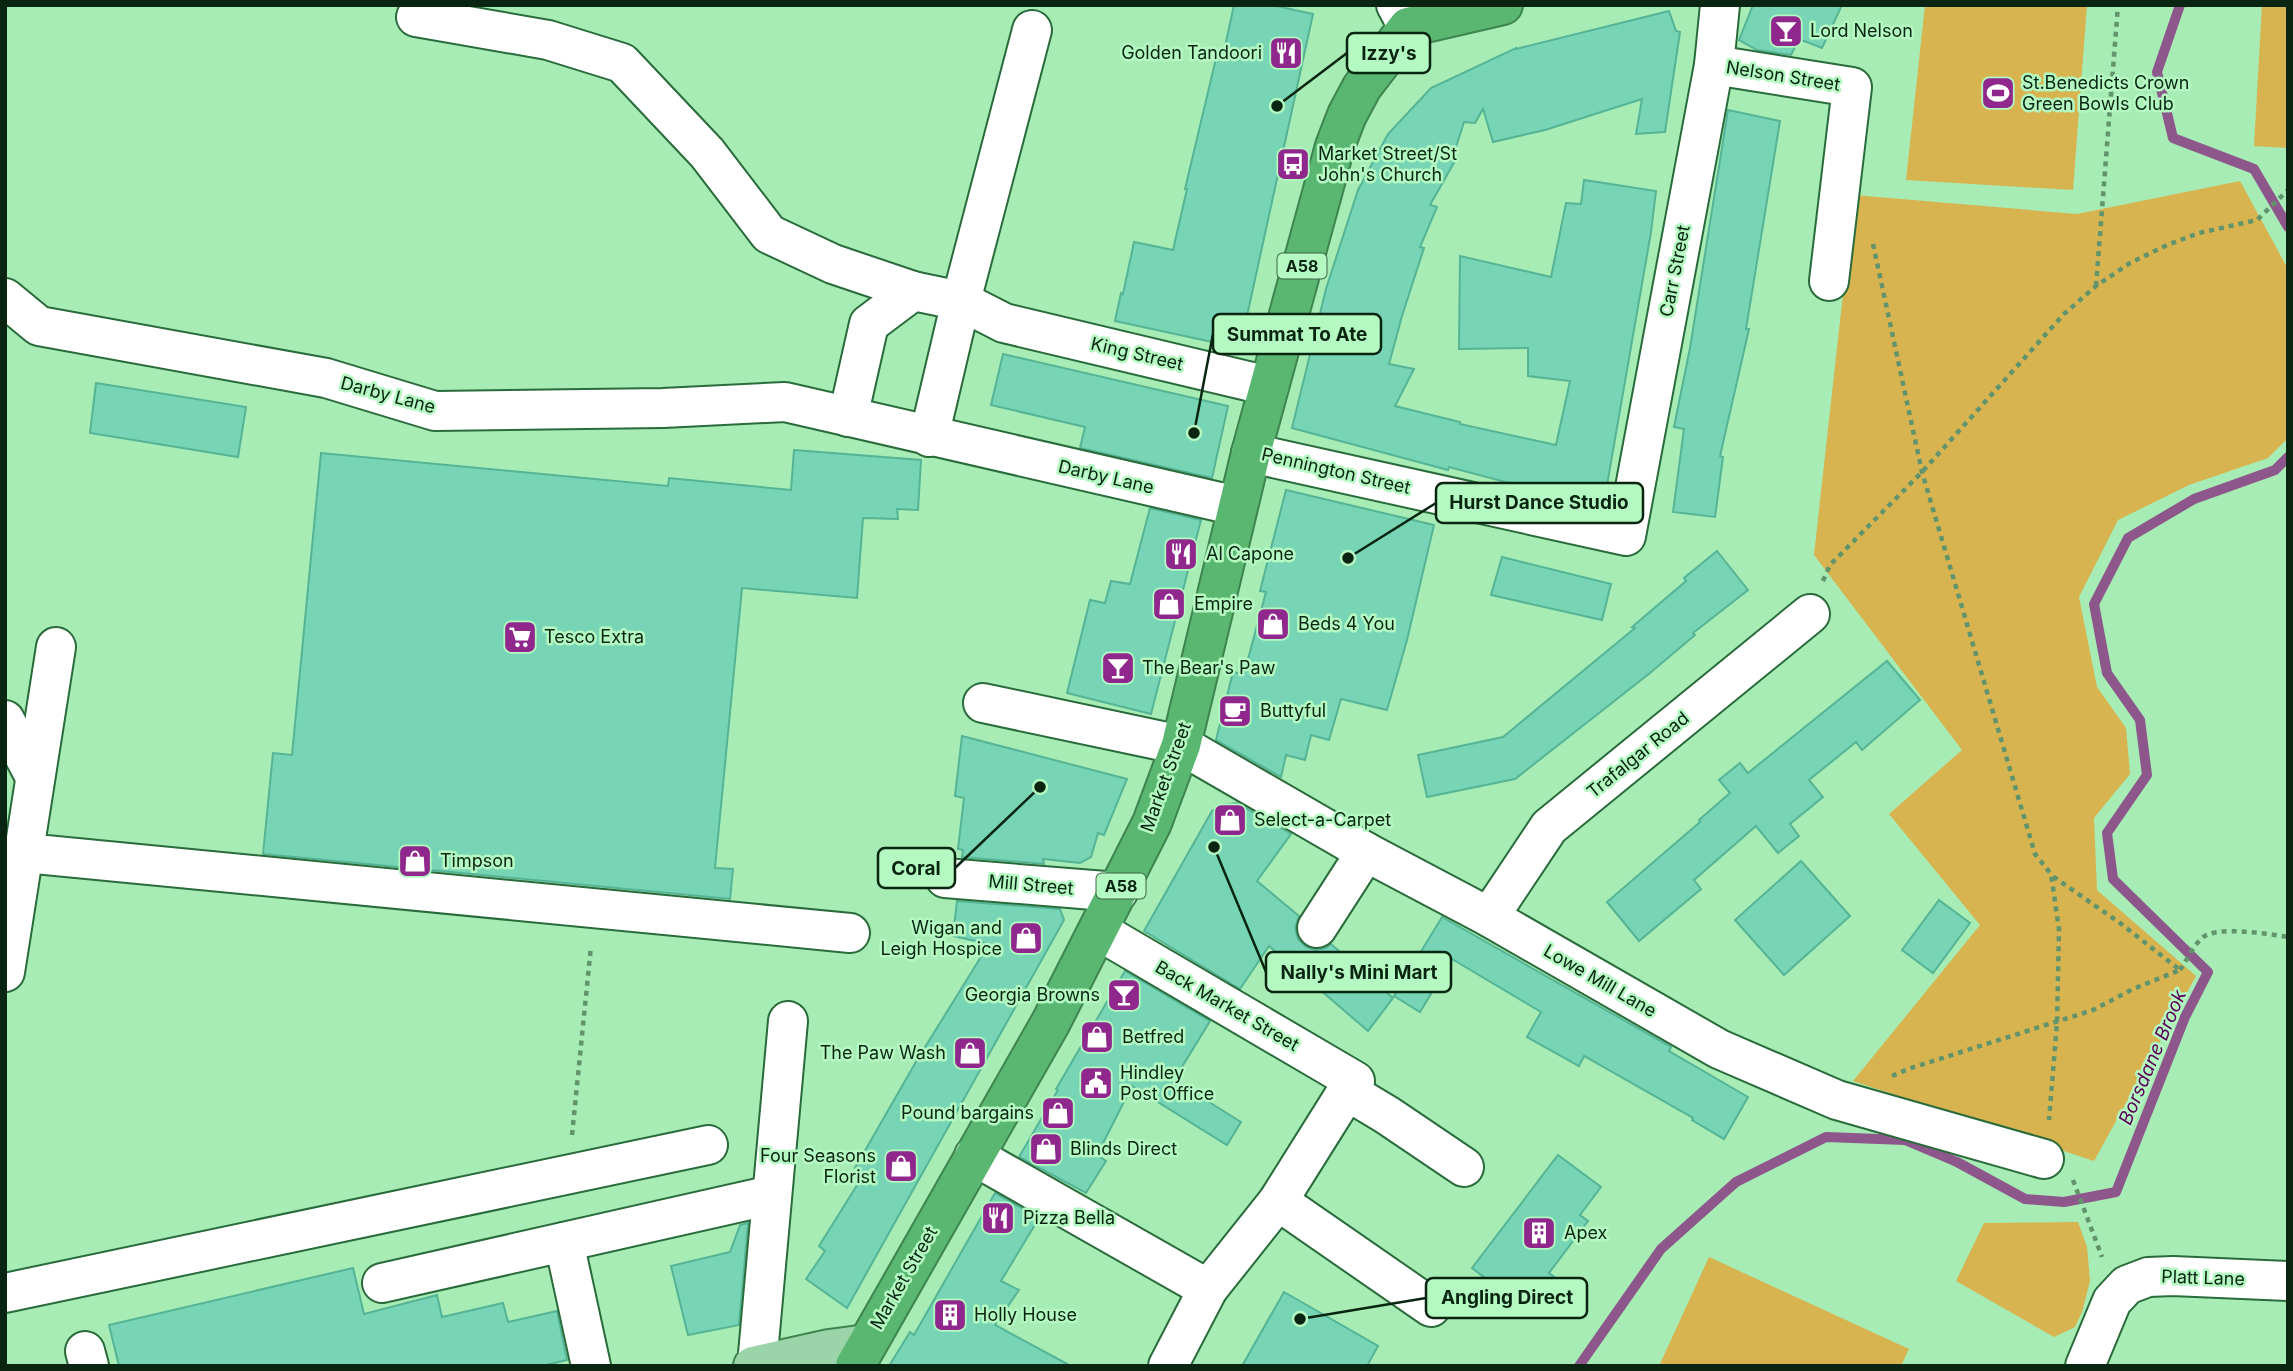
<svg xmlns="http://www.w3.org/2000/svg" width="2293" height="1371" viewBox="0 0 2293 1371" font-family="Inter,sans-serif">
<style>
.green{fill:#d7b450}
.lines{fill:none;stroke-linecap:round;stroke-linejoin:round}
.stream{stroke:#8d578c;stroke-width:10}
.building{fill:#77d5b5;stroke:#54b495;stroke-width:2}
.minor-casing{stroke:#296b3b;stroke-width:42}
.major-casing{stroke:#3e844f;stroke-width:42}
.highway-casing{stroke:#3e844f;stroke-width:42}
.path{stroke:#61946c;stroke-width:4.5;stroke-dasharray:5 5;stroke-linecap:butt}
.minor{stroke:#fff;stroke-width:38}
.major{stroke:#9cd4aa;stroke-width:38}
.highway{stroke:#5ab771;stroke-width:38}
.labels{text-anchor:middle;stroke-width:5;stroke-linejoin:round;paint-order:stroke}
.shield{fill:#b4f9c1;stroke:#3c6546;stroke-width:2}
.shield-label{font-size:16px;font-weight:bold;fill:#092511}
.poi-label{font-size:18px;fill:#092511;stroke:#b4f9c1;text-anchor:start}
.street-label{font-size:18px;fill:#092511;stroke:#b4f9c1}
.water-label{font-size:19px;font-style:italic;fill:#590057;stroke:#b4f9c1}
.leader{fill:none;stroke:#092511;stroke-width:2.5}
.callout-dot{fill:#092511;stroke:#b4f9c1;stroke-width:2.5}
.callout{fill:#b4f9c1;stroke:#092511;stroke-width:2.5}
.callout-label{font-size:19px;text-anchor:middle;font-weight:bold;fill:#092511}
</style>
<rect width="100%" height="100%" fill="#a7ecb4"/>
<!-- green -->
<g class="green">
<polygon points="1925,5 2087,5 2073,190 1906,180"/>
<polygon points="2262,5 2288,5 2288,148 2254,146"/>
<polygon points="2240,181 2288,269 2288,438 2268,458 2189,485 2118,520 2079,597 2097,687 2126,728 2130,774 2094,818 2097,890 2196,976 2094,1161 1853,1081 1980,925 1889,814 1962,750 1814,555 1854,195 2077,214"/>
<polygon points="2078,1222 2087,1247 2090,1281 2082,1312 2075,1327 2054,1337 1956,1281 1984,1223"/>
<polygon points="1709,1257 1909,1349 1901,1366 1659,1366"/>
</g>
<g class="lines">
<!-- stream -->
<g class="stream">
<polyline points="2180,5 2157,72 2173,138 2254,169 2288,227"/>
<polyline points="1579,1366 1661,1249 1736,1182 1826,1137 1905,1140 1957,1162 2025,1199 2064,1202 2116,1192 2185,1017 2208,972 2113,879 2107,833 2147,775 2140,720 2107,673 2094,604 2128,538 2194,499 2275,470 2288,457"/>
</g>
</g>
<!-- building -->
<g class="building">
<polygon points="1234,5 1272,5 1313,14 1240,348 1115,321 1121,293 1123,294 1134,242 1173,250 1187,189 1185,189 1218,50 1224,51"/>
<polygon points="1753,5 1842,5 1822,48 1799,39 1791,55 1757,50 1739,40"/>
<polygon points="1669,11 1676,31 1680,32 1665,132 1636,134 1642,99 1545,130 1493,142 1483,109 1475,123 1464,122 1456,147 1449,147 1449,152 1430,157 1455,161 1430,205 1437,207 1420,247 1424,248 1402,316 1389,364 1414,369 1395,406 1460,422 1460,424 1556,445 1570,381 1528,376 1528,348 1459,349 1460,256 1551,277 1566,203 1581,204 1584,180 1656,191 1651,232 1603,508 1449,467 1448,470 1292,428 1326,289 1358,190 1388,134 1431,88 1516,48 1516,49"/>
<polygon points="1728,110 1780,121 1746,329 1749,329 1720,456 1723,457 1715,517 1673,512 1684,429 1674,427 1690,348"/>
<polygon points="1003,354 1228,406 1212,478 1080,448 1085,427 991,405"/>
<polygon points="96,383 246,407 238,457 90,433"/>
<polygon points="794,450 921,460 918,510 897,509 898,519 863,518 857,598 742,588 715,868 733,869 730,899 263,854 273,753 292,755 321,453 668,486 669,478 791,490"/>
<polygon points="1286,490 1434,525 1407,640 1387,710 1341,699 1329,740 1311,735 1305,760 1286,755 1281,777 1216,740 1233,672 1244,674 1266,592 1260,591"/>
<polygon points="1150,508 1201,520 1151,714 1067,693 1090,600 1105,603 1111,581 1130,584"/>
<polygon points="1717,551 1748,590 1693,633 1695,635 1650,673 1515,779 1427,797 1418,755 1503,737 1635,628 1632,627 1686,581 1684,578"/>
<polygon points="1502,557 1611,584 1602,620 1491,595"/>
<polygon points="1887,661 1920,700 1862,750 1856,742 1809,780 1823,797 1790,824 1799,836 1778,853 1756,826 1694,880 1701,889 1639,941 1607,902 1700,822 1699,820 1730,793 1719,780 1740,763 1748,773"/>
<polygon points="962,736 1127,779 1104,835 1098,833 1091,857 1080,863 1043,859 1044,864 962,857 963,850 958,849 964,798 955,796"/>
<polygon points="1237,803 1291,834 1257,881 1299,916 1295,928 1298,939 1306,947 1315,950 1326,948 1331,944 1393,998 1368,1031 1269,946 1240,989 1144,931 1212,811 1222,805"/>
<polygon points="1801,861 1850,916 1784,975 1735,920"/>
<polygon points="1939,900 1970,923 1933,973 1902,950"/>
<polygon points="957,901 1060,909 1064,920 847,1308 806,1279 825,1251 819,1246 864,1174 855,1168 917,1060 989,944 953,936"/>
<polygon points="1442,917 1671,1047 1669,1051 1748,1097 1724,1139 1692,1120 1693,1118 1584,1056 1579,1066 1527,1037 1541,1012 1452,959 1420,1012 1394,996"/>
<polygon points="1125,971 1210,1021 1174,1080 1241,1122 1227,1145 1132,1086 1097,1155 1106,1161 1086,1193 1019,1157 1058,1090 1056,1089"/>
<polygon points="1558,1155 1601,1187 1580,1215 1588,1221 1549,1273 1558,1280 1532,1314 1472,1268"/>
<polygon points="995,1193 1039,1218 1001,1281 1019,1290 995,1325 1071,1366 889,1366 910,1332 914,1335"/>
<polygon points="748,1223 739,1325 688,1335 671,1266 730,1252 740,1225"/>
<polygon points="353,1268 364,1314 437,1295 442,1317 503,1303 508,1322 557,1311 567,1360 542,1366 119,1366 109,1325"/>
<polygon points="1284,1292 1378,1346 1367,1366 1242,1366"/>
</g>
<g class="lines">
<!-- minor casing -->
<g class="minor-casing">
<g id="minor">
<polyline points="1396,5 1408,27"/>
<polyline points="416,17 548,40 622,63 707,153 769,234 833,264 913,291"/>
<polyline points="1032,30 961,301 1004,323 1269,386"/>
<polyline points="1714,65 1852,87 1829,281"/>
<polyline points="5,298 39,326 326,378 435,411 663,408 785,402 1237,506"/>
<polyline points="848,417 869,324 913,291 961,301 929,437"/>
<polyline points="1251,453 1626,536 1714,65 1720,5"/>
<polyline points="983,703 1181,745 1366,852 1489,917 1719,1049 1837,1100 2044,1159"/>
<polyline points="5,720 35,777"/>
<polyline points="25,853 850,933"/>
<polyline points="945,878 1118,892"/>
<polyline points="1489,917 1549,827 1810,614"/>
<polyline points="1317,928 1366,852"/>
<polyline points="1099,931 1355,1081 1347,1091"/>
<polyline points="5,972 56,647"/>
<polyline points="974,1156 1208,1289"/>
<polyline points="1278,1201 1431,1307"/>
<polyline points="564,1242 591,1366"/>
<polyline points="382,1283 772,1195"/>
<polyline points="5,1293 708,1145"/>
<polyline points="85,1351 89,1366"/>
<polyline points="757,1365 788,1021"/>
<polyline points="1168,1366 1208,1289 1278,1201 1347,1091 1387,1115 1464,1167"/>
<polyline points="2085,1366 2112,1301 2127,1285 2148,1277 2173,1276 2288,1281"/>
</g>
</g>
<!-- major casing -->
<g class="major-casing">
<polyline id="major" points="753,1366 829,1349 867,1344"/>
</g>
<!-- highway casing -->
<g class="highway-casing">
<polyline id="highway" points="855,1366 1051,1022 1152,823 1181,745 1251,453 1335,146 1347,115 1362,87 1408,27 1503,5"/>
</g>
<!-- path -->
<g class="path">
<polyline points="1873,244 1922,472 2035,854 2051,874 2059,929 2057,1023 2049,1120"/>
<polyline points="2096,286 2118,5"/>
<polyline points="1823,581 1830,565 1922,472 2064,314 2096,286 2130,263 2167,245 2199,233 2257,220 2288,190"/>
<path d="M2180 970C2187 960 2193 946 2202 938 2216 925 2269 934 2288 937"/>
<polyline points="1892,1076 1911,1068 2093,1010 2133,989 2180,970 2120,923 2051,875"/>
<polyline points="572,1135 591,946"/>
<polyline points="2073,1180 2102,1257"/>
</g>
<!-- minor -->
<use href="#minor" class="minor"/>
<!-- major -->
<use href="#major" class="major"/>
<!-- highway -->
<use href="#highway" class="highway"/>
</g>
<!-- icons -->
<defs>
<g id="bar-square" transform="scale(1.75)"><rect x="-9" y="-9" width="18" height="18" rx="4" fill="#90278c" stroke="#b4f9c1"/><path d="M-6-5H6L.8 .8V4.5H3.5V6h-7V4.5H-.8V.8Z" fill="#fff"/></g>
<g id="restaurant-square" transform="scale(1.75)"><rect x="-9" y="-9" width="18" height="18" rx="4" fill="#90278c" stroke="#b4f9c1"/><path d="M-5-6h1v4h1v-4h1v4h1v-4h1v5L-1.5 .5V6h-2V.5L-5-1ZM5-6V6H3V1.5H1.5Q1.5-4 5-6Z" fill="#fff"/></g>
<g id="stadium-square" transform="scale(1.75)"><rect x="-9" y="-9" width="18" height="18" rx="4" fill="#90278c" stroke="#b4f9c1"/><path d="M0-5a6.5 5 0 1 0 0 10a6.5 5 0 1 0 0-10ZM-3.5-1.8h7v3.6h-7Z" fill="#fff"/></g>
<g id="bus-square" transform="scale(1.75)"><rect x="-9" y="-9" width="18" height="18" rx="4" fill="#90278c" stroke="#b4f9c1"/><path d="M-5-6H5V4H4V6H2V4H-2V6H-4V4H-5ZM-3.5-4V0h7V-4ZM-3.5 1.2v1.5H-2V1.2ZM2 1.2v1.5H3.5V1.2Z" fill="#fff"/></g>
<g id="shop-square" transform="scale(1.75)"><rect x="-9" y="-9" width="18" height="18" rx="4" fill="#90278c" stroke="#b4f9c1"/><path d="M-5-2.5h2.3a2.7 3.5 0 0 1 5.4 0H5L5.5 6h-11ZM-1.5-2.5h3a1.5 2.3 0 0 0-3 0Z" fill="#fff"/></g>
<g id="supermarket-square" transform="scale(1.75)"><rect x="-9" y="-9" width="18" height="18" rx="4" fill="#90278c" stroke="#b4f9c1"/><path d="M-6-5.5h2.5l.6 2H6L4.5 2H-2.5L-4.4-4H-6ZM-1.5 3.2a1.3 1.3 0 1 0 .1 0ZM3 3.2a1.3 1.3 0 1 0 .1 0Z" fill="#fff"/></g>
<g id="cafe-square" transform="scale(1.75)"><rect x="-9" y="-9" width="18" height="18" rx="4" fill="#90278c" stroke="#b4f9c1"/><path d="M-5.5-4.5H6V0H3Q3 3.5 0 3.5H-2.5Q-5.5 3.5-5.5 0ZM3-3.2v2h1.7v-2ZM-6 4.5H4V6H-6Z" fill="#fff"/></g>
<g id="civic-square" transform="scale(1.75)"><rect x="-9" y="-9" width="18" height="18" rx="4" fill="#90278c" stroke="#b4f9c1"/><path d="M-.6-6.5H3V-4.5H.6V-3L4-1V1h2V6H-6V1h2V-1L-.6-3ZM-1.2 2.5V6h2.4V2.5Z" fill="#fff"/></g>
<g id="building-square" transform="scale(1.75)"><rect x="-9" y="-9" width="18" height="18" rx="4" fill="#90278c" stroke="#b4f9c1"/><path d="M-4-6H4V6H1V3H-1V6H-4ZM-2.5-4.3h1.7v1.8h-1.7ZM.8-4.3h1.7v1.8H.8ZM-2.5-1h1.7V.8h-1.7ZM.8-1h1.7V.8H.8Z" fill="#fff"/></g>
</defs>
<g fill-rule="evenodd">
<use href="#bar-square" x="1786" y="31"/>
<use href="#restaurant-square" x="1286" y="53"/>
<use href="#stadium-square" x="1998" y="93"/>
<use href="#bus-square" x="1293" y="164"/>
<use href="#restaurant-square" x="1181" y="554"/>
<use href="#shop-square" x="1169" y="604"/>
<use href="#shop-square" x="1273" y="624"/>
<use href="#supermarket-square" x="520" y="637"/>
<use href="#bar-square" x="1118" y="668"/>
<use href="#cafe-square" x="1235" y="711"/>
<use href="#shop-square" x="1230" y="820"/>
<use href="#shop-square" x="415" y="861"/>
<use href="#shop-square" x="1026" y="938"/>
<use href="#bar-square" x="1124" y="995"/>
<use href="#shop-square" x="1097" y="1037"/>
<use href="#shop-square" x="970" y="1053"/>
<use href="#civic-square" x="1096" y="1083"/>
<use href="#shop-square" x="1058" y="1113"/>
<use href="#shop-square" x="1046" y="1149"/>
<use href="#shop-square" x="901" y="1166"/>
<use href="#restaurant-square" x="998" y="1218"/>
<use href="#building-square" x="1539" y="1233"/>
<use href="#building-square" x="950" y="1315"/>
</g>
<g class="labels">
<!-- shield labels -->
<g class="shield">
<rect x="1277.5" y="253.5" width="49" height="25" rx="5"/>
<rect x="1096.5" y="873.5" width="49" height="25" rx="5"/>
</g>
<g class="shield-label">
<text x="1302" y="272">A58</text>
<text x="1121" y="892">A58</text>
</g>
<!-- poi labels -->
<g class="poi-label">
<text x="1810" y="37">Lord Nelson</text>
<text x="1262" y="59" text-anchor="end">Golden Tandoori</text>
<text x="2022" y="89">St.Benedicts Crown<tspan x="2022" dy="21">Green Bowls Club</tspan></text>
<text x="1318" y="160">Market Street/St<tspan x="1318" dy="21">John's Church</tspan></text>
<text x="1206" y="560">Al Capone</text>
<text x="1194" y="610">Empire</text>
<text x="1298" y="630">Beds 4 You</text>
<text x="544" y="643">Tesco Extra</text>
<text x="1142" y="674">The Bear's Paw</text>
<text x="1260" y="717">Buttyful</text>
<text x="1254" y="826">Select-a-Carpet</text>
<text x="440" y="867">Timpson</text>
<text x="1002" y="934" text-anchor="end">Wigan and<tspan x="1002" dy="21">Leigh Hospice</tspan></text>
<text x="1100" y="1001" text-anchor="end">Georgia Browns</text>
<text x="1122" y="1043">Betfred</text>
<text x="946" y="1059" text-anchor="end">The Paw Wash</text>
<text x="1120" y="1079">Hindley<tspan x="1120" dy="21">Post Office</tspan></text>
<text x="1034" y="1119" text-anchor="end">Pound bargains</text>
<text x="1070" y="1155">Blinds Direct</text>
<text x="876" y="1162" text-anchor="end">Four Seasons<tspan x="876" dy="21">Florist</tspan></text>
<text x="1023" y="1224">Pizza Bella</text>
<text x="1564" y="1239">Apex</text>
<text x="974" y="1321">Holly House</text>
</g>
<!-- street labels -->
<g class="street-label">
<text transform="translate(1783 76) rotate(9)" y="6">Nelson Street</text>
<text transform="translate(1675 271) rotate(-79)" y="6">Carr Street</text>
<text transform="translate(1137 354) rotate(13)" y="6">King Street</text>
<text transform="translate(388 395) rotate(15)" y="6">Darby Lane</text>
<text transform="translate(1336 471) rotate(13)" y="6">Pennington Street</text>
<text transform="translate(1106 477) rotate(13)" y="6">Darby Lane</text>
<text transform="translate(1638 755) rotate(-39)" y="6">Trafalgar Road</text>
<text transform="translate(1166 777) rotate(-70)" y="6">Market Street</text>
<text transform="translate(1031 885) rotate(5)" y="6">Mill Street</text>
<text transform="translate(1600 981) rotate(30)" y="6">Lowe Mill Lane</text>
<text transform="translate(1227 1006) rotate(30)" y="6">Back Market Street</text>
<text transform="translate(904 1278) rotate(-60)" y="6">Market Street</text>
<text transform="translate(2203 1278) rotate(2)" y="6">Platt Lane</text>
</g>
<!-- water labels -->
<g class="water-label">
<text transform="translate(2152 1057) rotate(-67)" y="7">Borsdane Brook</text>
</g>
</g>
<!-- callouts -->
<path class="leader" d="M1277 106L1347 53M1194 433L1213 334M1348 558L1436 503M1040 787L955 868M1214 847L1266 972M1300 1319L1426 1298"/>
<g class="callout-dot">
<circle cx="1277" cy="106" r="7"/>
<circle cx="1194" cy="433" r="7"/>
<circle cx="1348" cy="558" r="7"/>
<circle cx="1040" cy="787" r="7"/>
<circle cx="1214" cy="847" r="7"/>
<circle cx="1300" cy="1319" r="7"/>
</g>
<g class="callout">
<rect x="1347" y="33" width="83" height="40" rx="7"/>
<rect x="1213" y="314" width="168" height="40" rx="7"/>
<rect x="1436" y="483" width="207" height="40" rx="7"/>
<rect x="878" y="848" width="77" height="40" rx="7"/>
<rect x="1266" y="952" width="185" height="40" rx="7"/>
<rect x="1426" y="1278" width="161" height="40" rx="7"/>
</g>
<g class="callout-label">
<text x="1389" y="60">Izzy's</text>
<text x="1297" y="341">Summat To Ate</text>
<text x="1539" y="509">Hurst Dance Studio</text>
<text x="916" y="875">Coral</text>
<text x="1359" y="979">Nally's Mini Mart</text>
<text x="1507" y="1304">Angling Direct</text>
</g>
<!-- border -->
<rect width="2293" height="1371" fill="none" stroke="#092511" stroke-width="14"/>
</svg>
